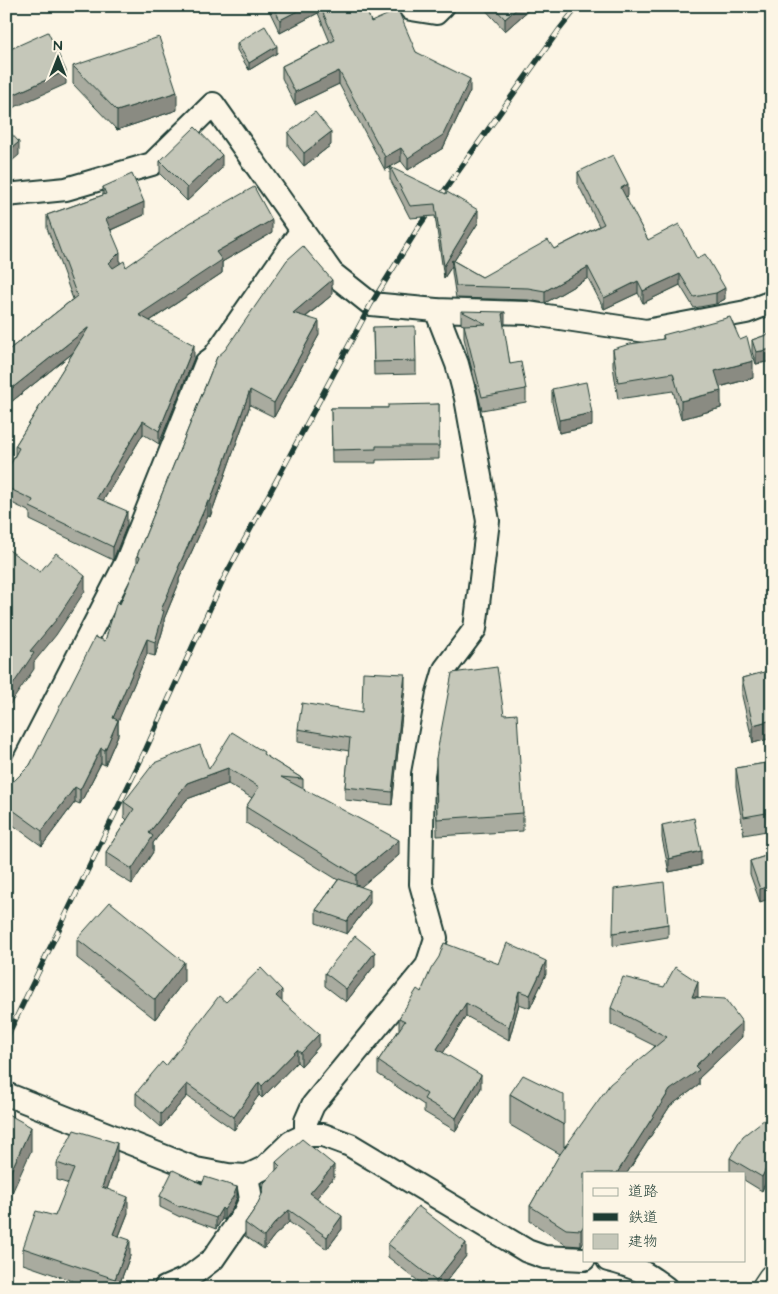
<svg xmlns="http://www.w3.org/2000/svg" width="778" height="1294" viewBox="0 0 778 1294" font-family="'Architects Daughter','Klee One',sans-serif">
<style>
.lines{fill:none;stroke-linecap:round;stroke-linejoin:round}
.street-casing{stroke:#1f3d34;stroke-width:26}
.secondary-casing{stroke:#1f3d34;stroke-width:31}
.street{stroke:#fcf5e5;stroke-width:22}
.secondary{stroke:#fcf5e5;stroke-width:28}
.rail-casing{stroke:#1f3d34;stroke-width:5.5}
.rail{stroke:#fcf5e5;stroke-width:4;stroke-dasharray:11;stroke-linecap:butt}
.wall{fill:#a9ab9f;stroke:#1f3d34}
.shaded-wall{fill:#8a8b82;stroke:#1f3d34}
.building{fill:#c5c7b9;stroke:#1f3d34}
</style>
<rect width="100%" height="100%" fill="#fcf5e5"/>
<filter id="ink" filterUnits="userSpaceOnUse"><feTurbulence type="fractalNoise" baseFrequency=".02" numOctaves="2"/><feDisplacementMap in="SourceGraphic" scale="10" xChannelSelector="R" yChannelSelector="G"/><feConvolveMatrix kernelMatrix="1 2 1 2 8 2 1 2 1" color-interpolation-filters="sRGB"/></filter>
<g filter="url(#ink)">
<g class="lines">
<!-- street casing -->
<g class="street-casing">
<g id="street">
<polyline points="409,6 411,9 436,13 443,6"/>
<polyline points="6,195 66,189 152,164 213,104 332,273 371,304 436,310 527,313 646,331 746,312 772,302"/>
<polyline points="6,785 18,773 126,563 206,363 214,357 302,230"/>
<polyline points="6,1094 196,1169 228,1175 247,1176 264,1168 291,1142 306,1135 323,1135 350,1145 527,1251 544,1257 584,1259"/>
<polyline points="306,1135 306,1121 313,1105 427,966 436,938 421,884 423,774 438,693 445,669 475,629 488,521 466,398 457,364 436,310"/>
<path d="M608 1260C636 1267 643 1271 666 1288"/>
<polyline points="165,1288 188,1278 213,1259 244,1214 251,1199 247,1176"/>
</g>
</g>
<!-- secondary casing -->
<g class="secondary-casing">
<polyline id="secondary" points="766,1288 772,1279"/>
</g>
<!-- street -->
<use href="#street" class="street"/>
<!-- secondary -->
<use href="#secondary" class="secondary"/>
<!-- rail casing -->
<g class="rail-casing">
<polyline id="rail" points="6,1039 146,749 222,582 371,304 420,225 559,30 578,6"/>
</g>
<!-- rail -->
<use href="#rail" class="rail"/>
</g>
<!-- wall -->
<g class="wall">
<polygon points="267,6 365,6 371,22 416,52 470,91 443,148 408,170 401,161 390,167 478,223 454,261 482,277 554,249 599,226 578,184 578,172 628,196 625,197 648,240 697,259 725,299 716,304 694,308 680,285 643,303 638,293 604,309 588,278 545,303 528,300 456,298 452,272 452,266 444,278 435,216 410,218 390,179 390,167 385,170 339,84 295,105 282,78 282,66 330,42 318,13 280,33"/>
<polygon points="482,6 533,6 505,31"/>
<polygon points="237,43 277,53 249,70 237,50"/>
<polygon points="73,66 177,110 117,130 73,84"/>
<polygon points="288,133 331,145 304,166 288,146"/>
<polygon points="160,161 222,168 187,201 160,174"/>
<polygon points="103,187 144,215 111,230 120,263 126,267 272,233 222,262 222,273 150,321 194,358 159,444 143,434 103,501 127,525 113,560 30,520 30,512 6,500 6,473 15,455 15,446 73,353 11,402 6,396 6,352 73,299 47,228 47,215 103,195"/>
<polygon points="332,295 306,317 319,335 274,417 250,405 210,517 208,516 179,579 179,583 164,619 164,626 155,656 147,654 118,720 118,735 105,765 101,763 80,804 75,802 42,846 6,820 6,785 15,780 30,765 105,641 137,565 137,556 217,357"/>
<polygon points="461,311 505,325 503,326 510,364 526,389 526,402 482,410 464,338 464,325 461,324"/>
<polygon points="373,327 416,361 416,374 374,375"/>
<polygon points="772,333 772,361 756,364 752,352 752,340"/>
<polygon points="663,335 753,378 720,387 721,408 681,419 673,391 618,399 613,366 613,349 663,339"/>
<polygon points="552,389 592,426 559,433 552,402"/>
<polygon points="439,404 439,459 376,460 376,463 332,463 331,408 388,408"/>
<polygon points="772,670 772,738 753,743 742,696 742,678"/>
<polygon points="405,687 392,805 345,800 345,787 349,751 298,742 298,729 362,713"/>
<polygon points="504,715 523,813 523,831 437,836 436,758"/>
<polygon points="264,755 303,779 303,789 399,855 360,887 370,903 347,934 316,923 316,910 338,880 246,823 246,807 252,798 228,784 187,799 153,843 153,852 132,884 106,868 106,852 127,820 124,817 124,802 209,769"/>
<polygon points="772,762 772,830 744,835 736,786 736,768"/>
<polygon points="662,825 701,865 669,872 662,838"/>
<polygon points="772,854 760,902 750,874 750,861"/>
<polygon points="668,924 668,937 613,946 613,933"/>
<polygon points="77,939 184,981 155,1019 77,958"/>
<polygon points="499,964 546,974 530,1008 519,1004 509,1040 466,1016 443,1053 481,1088 456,1131 424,1112 424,1105 378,1074 378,1061 399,1030 399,1018 421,992"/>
<polygon points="375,965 346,1002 325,986 325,973"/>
<polygon points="698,997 742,1037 699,1078 699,1085 670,1106 627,1173 584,1173 584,1241 581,1246 566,1245 530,1221 530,1206 560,1154 510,1125 510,1094 564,1125 564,1147 655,1046 611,1024 611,1008"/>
<polygon points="282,1001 319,1046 301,1066 297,1062 262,1098 259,1095 234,1130 187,1096 161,1127 136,1105 136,1093 166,1066 226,1002"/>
<polygon points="772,1123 772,1171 771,1171 762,1191 744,1180 744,1173 733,1173 730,1171 730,1158"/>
<polygon points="117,1160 107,1189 128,1213 119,1236 130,1256 118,1288 93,1288 23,1264 23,1248 55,1216 69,1184 57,1180 57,1163"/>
<polygon points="276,1162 334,1177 316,1198 342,1229 327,1249 289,1222 274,1236 264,1249 245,1236 245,1223 256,1207 276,1170"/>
<polygon points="202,1184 237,1197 233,1207 224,1220 222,1219 216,1229 181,1216 180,1217 160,1207 160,1196"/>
<polygon points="388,1244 466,1256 441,1288 427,1288 388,1257"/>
</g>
<!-- shaded-wall -->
<g class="shaded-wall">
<polygon points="307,6 318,6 318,13 280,33 280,20"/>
<polygon points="520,6 533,6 505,31 505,19"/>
<polygon points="277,46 277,53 249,70 249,63"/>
<polygon points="66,71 66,84 6,111 6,98"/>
<polygon points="339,71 339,84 295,105 295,92"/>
<polygon points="470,79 470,91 443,148 408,170 408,158"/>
<polygon points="177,92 177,110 117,130 117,111"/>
<polygon points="331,132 331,145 304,166 304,153"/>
<polygon points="19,142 19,155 6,166 6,153"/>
<polygon points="401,148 401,161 385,170 385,157"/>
<polygon points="222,155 222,168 187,201 187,188"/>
<polygon points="628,184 628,196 621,199 621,188"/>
<polygon points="144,202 144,215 106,232 106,219"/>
<polygon points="478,210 478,223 452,264 452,260 452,266 444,278 444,266"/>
<polygon points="272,220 272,233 222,262 222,273 139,328 139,315 216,252"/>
<polygon points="120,252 120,265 109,276 109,263"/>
<polygon points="588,267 588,278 545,303 545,291"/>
<polygon points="680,274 680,285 643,303 643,291"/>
<polygon points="332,280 332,295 293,327 293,313"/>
<polygon points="638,281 638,293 604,309 604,298"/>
<polygon points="725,288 725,299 716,304 716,293"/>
<polygon points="505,312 505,325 502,327 502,314"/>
<polygon points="319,321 319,335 274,417 274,403"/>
<polygon points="89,327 89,340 11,402 11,389"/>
<polygon points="194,345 194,358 159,444 159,431"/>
<polygon points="772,349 772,361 756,364 756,352"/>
<polygon points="753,361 753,378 715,388 715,371"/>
<polygon points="250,390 250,405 210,517 210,502"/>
<polygon points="721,391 721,408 681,419 681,401"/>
<polygon points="592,413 592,426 559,433 559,420"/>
<polygon points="143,421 143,434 97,511 97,498"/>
<polygon points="208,501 208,516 179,579 179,583 164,619 164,626 155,656 155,642 161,610 178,568"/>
<polygon points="127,511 127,525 113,560 113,547"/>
<polygon points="85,576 85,591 56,635 34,662 34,669 6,710 6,695 30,651"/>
<polygon points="147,639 147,654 113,733 113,718"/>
<polygon points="405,674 405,687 392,805 392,792"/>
<polygon points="118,720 118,735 105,765 105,750"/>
<polygon points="772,720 772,738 753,743 753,725"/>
<polygon points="101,748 101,763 80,804 80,790"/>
<polygon points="228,768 228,784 187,799 153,843 153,852 132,884 132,869 149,833 187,783"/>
<polygon points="75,787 75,802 42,846 42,831"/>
<polygon points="399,840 399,855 356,891 356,875"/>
<polygon points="701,851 701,865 669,872 669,859"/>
<polygon points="772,885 772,898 760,902 760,889"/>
<polygon points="370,890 370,903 347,934 347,921"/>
<polygon points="375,952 375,965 346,1002 346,989"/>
<polygon points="546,961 546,974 530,1008 530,995"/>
<polygon points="184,962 184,981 155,1019 155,1000"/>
<polygon points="698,982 698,997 692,997"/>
<polygon points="282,990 282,1002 276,996"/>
<polygon points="519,991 519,1004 509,1040 509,1027"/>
<polygon points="466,1003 466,1016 437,1063 437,1049"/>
<polygon points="742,1022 742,1037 699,1078 699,1085 670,1106 627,1173 617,1173 670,1090"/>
<polygon points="319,1034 319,1046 301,1066 301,1053"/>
<polygon points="297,1050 297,1062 262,1098 262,1086"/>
<polygon points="481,1075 481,1088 456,1131 456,1118"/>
<polygon points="259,1082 259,1095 234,1130 234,1117"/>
<polygon points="187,1084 187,1096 161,1127 161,1114"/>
<polygon points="31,1127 31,1151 6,1206 6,1182"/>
<polygon points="117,1143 117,1160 102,1204 102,1187"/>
<polygon points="771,1158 771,1171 762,1191 762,1177"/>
<polygon points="334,1165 334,1177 310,1206 310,1193"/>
<polygon points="237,1187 237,1197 233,1207 224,1220 224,1210"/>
<polygon points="128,1197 128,1213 113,1251 113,1234"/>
<polygon points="222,1208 222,1219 216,1229 216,1218"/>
<polygon points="289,1210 289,1222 274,1236 264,1249 264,1237 274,1224"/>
<polygon points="342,1216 342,1229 327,1249 327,1237"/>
<polygon points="584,1225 584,1241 581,1246 581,1230"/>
<polygon points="130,1240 130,1256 118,1288 115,1288 115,1279"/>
<polygon points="466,1243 466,1256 441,1288 436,1288 436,1281"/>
</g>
<!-- building -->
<g class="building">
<polygon points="273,6 307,6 280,20"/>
<polygon points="320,6 365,6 371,22 398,10 416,52 470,79 443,135 408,158 401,148 385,157 339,71 295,92 282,66 335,40"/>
<polygon points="493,6 520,6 505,19"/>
<polygon points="265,26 277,46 249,63 237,43"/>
<polygon points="48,32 66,71 6,98 6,51"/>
<polygon points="159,37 177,92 117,111 73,66"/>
<polygon points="315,112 331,132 304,153 288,133"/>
<polygon points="195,127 222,155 187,188 160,161"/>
<polygon points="6,128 19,142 6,153"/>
<polygon points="613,155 628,184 621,188 648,240 679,224 697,259 705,254 725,288 716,293 694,297 680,274 643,291 638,281 604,298 588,267 545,291 528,288 456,286 452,260 482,277 548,240 554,249 604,224 578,172"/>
<polygon points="390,167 446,194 447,192 478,210 444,266 435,204 410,206"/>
<polygon points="132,174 144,202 106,219 120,252 109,263 113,268 124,261 126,267 190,223 254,187 272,220 216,252 222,260 139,315 194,345 159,431 143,421 97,498 127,511 113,547 30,507 33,500 6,487 6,473 19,448 15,446 89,327 11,389 6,383 6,352 77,296 47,215 106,194 103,187"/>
<polygon points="303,246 332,280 293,313 319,321 274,403 250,390 210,502 208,501 178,568 179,568 161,610 164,611 155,642 147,639 113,718 118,720 105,750 101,748 80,790 75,787 42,831 6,805 6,785 8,783 15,780 30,765 95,637 105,641 117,601 120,604 140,557 137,556 217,357 225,350 287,260"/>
<polygon points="461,311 505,312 502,314 510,364 521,362 526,389 482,397 464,325 486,324"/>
<polygon points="730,317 740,340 747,337 753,361 715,371 721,391 681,401 673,373 618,382 613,349 630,344 664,339 663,335"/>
<polygon points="415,326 416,361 374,362 373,327"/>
<polygon points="772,333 772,349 756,352 752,340"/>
<polygon points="586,382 592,413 559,420 552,389"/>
<polygon points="439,404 439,446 376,446 376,449 332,450 331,408 388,408 388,405"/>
<polygon points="6,548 40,572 56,553 85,576 56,620 30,651 34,653 6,695"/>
<polygon points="497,667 504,715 517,714 523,813 437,819 436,758 452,673"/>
<polygon points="772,670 772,720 753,725 742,678"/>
<polygon points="363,672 405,674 392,792 345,787 350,738 298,729 302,703 362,713"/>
<polygon points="232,732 264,752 263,754 303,779 281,777 399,840 356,875 246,807 259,787 228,768 187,783 149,833 153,836 132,869 106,852 134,809 124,802 154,763 200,745 209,769"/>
<polygon points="772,762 772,812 744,817 736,768"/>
<polygon points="694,818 701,851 669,859 662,825"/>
<polygon points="772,854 772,885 760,889 750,861"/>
<polygon points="339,879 370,890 347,921 316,910"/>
<polygon points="664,882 668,924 613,933 614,889"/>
<polygon points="110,902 184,962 155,1000 77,939"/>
<polygon points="355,936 375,952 346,989 325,973"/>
<polygon points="444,943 499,964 507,943 546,961 530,995 519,991 509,1027 466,1003 437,1049 481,1075 456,1118 424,1099 427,1094 378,1061 405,1021 399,1018 417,989 421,992 431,969 439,957"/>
<polygon points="675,967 698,982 692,997 725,999 742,1022 695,1066 699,1070 670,1090 617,1173 584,1173 584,1225 581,1230 566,1229 530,1206 558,1157 610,1084 667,1037 611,1008 623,977 664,987"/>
<polygon points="261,968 282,990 276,996 319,1034 301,1053 297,1050 262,1086 259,1082 234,1117 187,1084 161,1114 136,1093 162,1062 166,1066 219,996 226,1002"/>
<polygon points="523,1075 564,1095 564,1125 510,1094"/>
<polygon points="6,1113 31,1127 6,1182"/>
<polygon points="765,1119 772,1123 772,1158 771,1158 762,1177 730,1158 743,1136"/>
<polygon points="74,1130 117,1143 102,1187 128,1197 113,1234 130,1240 115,1279 23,1248 36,1211 55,1216 74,1169 57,1163"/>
<polygon points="302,1139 334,1165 310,1193 342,1216 327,1237 289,1210 274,1224 264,1237 245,1223 256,1207 263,1192 264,1183 280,1166 276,1162"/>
<polygon points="173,1170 202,1184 205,1177 237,1187 233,1197 224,1210 222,1208 216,1218 181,1206 180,1207 160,1196"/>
<polygon points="418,1206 466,1243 436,1281 388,1244"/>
</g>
</g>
<!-- margin -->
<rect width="778" height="1294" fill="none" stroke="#fcf5e5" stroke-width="25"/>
<rect x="12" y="12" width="753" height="1269" fill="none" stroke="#1f3d34" stroke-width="2" filter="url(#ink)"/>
<!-- legend -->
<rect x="583" y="1172" width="162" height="90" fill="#fcf5e5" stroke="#a4ab9e"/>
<rect x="593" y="1188" width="25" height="8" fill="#fcf5e5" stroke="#a4ab9e"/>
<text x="628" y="1196" font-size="15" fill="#1f3d34">道路</text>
<rect x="593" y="1213" width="25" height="8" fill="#1f3d34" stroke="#a4ab9e"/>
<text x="628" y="1222" font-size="15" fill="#1f3d34">鉄道</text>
<rect x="593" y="1234" width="25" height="15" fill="#c5c7b9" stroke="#a4ab9e"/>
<text x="628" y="1246" font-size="15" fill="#1f3d34">建物</text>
<!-- north arrow -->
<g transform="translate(58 58)" stroke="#fcf5e5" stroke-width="4" paint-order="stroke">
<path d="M0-4L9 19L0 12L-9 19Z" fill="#1f3d34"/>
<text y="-8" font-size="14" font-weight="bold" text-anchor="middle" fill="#1f3d34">N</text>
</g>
</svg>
